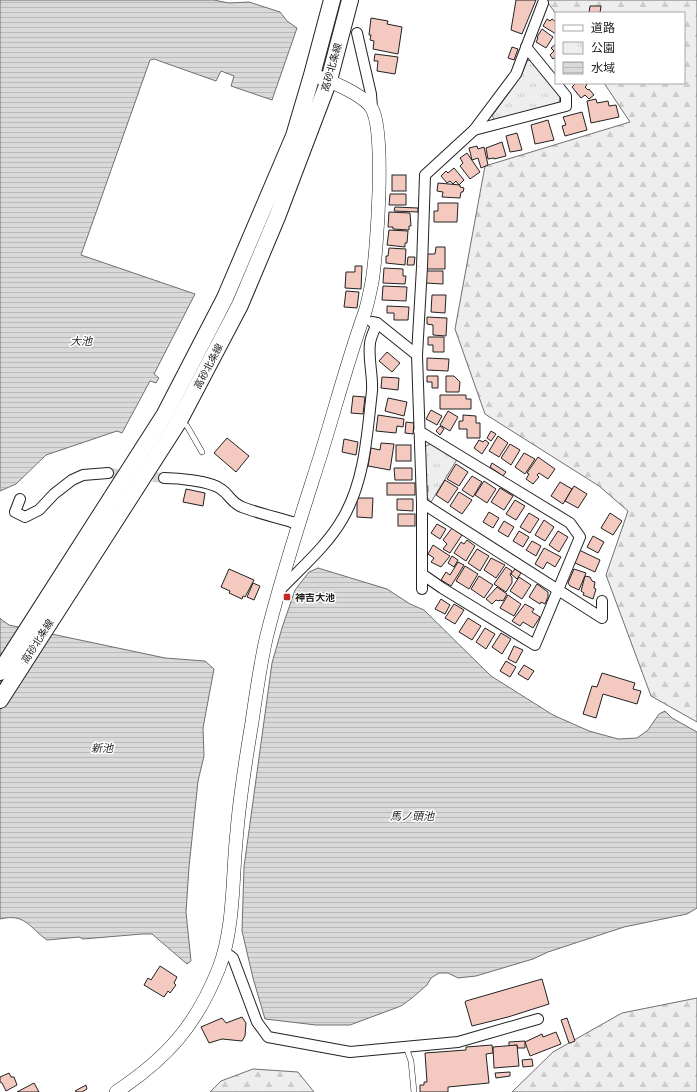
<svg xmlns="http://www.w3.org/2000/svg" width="697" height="1092" viewBox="0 0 697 1092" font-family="'Golos Text','Noto Sans JP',sans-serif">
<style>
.forest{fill:url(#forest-firs);stroke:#6f6f6f}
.park{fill:url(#park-tufts);stroke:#6f6f6f}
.water{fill:url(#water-rules);stroke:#6f6f6f}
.building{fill:#f3c9c0;stroke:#222}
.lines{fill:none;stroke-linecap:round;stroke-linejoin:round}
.minor-tunnel{stroke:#d3d3d3;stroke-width:10;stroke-dasharray:10 5;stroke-linecap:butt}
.service-casing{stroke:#222;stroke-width:6}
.minor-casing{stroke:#222;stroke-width:12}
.tertiary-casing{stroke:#222;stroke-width:14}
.primary-casing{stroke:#222;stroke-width:18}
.service{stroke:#fff;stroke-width:5}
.minor{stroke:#fff;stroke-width:10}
.tertiary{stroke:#fff;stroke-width:13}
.primary{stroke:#fff;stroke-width:16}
.poi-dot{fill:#c62828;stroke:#fff;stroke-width:1.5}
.labels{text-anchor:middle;stroke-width:3;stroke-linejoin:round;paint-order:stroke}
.street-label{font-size:10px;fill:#222;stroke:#fff}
.poi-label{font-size:10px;font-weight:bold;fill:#222;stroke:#fff;text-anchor:start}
.water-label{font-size:11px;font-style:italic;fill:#222;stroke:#fff}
</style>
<defs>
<pattern id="forest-firs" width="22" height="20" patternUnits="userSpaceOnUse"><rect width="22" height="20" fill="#eee"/><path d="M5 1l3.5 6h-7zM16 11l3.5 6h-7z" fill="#ccc"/></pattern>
<pattern id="park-tufts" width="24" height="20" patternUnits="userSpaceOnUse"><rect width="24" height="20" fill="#eee"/><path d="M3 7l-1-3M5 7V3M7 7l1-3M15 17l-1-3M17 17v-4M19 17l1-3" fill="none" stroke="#ccc"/></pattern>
<pattern id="water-rules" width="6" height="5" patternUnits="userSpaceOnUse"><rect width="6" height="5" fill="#d9d9d9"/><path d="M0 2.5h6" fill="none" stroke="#bababa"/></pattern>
</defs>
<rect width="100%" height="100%" fill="#fff"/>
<!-- forest -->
<g class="forest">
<polygon points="546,0 697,0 697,722 651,696 606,575 628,511 599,486 485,414 455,329 485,166 630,122 604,83 684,83 684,13 556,14"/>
<polygon points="697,998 697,1092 512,1092 553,1052 622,1013"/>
<polygon points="253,1069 298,1072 314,1092 210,1092 221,1081"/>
</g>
<!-- park -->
<g class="park">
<polygon points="533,59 560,97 559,103 495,120 492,116 521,76 527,61"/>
<polygon points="432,443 458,458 431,502 426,496 425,492 428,492 428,486 425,486 424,447"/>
</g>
<!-- water -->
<g class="water">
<polygon points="0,0 214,0 229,3 249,2 280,12 287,21 297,28 272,100 231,86 234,76 221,71 216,81 154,59 150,60 81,255 195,294 154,374 159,378 156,383 150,381 122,433 117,431 46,455 16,484 0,491"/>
<polygon points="318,568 387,589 410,604 424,610 491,676 553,715 589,731 618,739 637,738 648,730 659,714 665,711 672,718 697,732 697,908 687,914 624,927 548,952 533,959 476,976 458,978 448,973 439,973 431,978 427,985 412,998 401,1006 350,1025 316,1025 265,1019 253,978 242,931 244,867 272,663 282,628 295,590 309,572"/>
<path d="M0 618 2 620 9 625 165 658 205 661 214 669 203 728 204 756 198 781 189 867 186 912 191 961 187 964 152 934H142L83 939 79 937 47 940C29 927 25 913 0 919Z"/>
</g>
<!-- building -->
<g class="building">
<polygon points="516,0 536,0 522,34 511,30"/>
<polygon points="590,6 601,6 600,13 589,13"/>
<polygon points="371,18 388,21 387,24 402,27 398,54 373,49 374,41 370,40 371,35 369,35"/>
<polygon points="547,19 550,21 552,19 556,22 556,34 543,26"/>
<polygon points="542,29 553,37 546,48 536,42 538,38 537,37"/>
<polygon points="556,44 556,57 553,59 550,55 554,51 551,48"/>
<polygon points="512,47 518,49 514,60 508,58"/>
<polygon points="375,54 398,57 395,74 377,71 378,61 374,61"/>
<polygon points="576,83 586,83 587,85 585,87 588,90 589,89 594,95 589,99 585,95 581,98 572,87"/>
<polygon points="596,99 597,103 608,101 609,106 616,105 619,117 591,123 587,101"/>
<polygon points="582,112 587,130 565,136 562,126 566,125 563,117"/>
<polygon points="548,120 554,140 535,144 531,125"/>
<polygon points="517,133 522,150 510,152 506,136"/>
<polygon points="502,142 506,156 494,159 494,158 488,159 486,148"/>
<polygon points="477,146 478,149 484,147 488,165 481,168 478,158 472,160 469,148"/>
<polygon points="467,153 480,172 470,179 460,166 463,163 460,158"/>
<polygon points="454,168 464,180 459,185 456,181 453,184 450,181 447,183 441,176 446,171 448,173"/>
<rect x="392" y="175" width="14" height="16"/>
<polygon points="438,183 460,185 460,187 464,188 463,192 461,192 460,198 442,197 443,192 437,191"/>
<polygon points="390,194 406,194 406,205 389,205"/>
<polygon points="438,203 458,203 457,222 434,222 434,211 438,211"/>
<polygon points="395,207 418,208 418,212 394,211"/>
<polygon points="389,212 410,213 411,226 409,226 409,230 393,229 393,227 388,227"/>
<polygon points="389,230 408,231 407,243 405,243 405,247 387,245"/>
<polygon points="436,247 445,247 445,269 427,269 427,254 435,254"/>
<polygon points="389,248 406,249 405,265 386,263 386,256 388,256"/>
<polygon points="408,257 415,257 414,265 407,265"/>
<polygon points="355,266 362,266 361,289 345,288 346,272 355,272"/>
<polygon points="384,268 403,269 403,276 406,276 405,284 383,283"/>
<polygon points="426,271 443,271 443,284 426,283"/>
<polygon points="383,286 407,287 406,301 382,300"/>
<polygon points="346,291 359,292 357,308 344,307"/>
<polygon points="432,295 446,295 445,313 431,312"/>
<polygon points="387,306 409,307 408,320 394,320 394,313 387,313"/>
<polygon points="427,317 447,318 446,336 433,335 433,325 427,324"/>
<polygon points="428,337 444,337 444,352 433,352 433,345 428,345"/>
<polygon points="387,352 400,363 392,372 379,361"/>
<polygon points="427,358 449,359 448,371 427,370"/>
<polygon points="427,376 438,376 438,388 432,388 432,382 427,382"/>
<polygon points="446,376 454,376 460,382 459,392 446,392"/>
<polygon points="382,377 399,378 398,390 381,388"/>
<polygon points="440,395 466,395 466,399 471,399 471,409 440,409"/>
<polygon points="353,396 365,397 363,414 351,413"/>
<polygon points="388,398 407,402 404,416 385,411"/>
<polygon points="431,410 442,416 437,425 426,419"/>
<polygon points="448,411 458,417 450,431 440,425"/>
<polygon points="378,415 404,419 403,427 397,426 396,433 376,431"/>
<polygon points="463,415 476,416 476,423 480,423 480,438 467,438 467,429 459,429 459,421 463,421"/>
<polygon points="406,422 414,423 413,434 405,433"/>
<polygon points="440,426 444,429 440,435 436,431"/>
<polygon points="491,431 496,434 491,441 487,438"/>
<polygon points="498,436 508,443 499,457 489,451"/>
<polygon points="227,438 249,456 236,472 214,453"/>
<polygon points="344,439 358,442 356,455 342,452"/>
<polygon points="479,440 483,442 485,440 489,443 482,454 474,448"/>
<polygon points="381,443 394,444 390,470 368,466 371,448 380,450"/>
<polygon points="510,444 520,450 511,465 501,458"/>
<rect x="396" y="445" width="15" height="16"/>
<polygon points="524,453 535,459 525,474 515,467"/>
<polygon points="538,457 555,469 548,479 539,473 537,475 539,477 533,484 526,479 529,474 527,473"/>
<polygon points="492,463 506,472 503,476 490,467"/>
<polygon points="456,464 468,472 459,486 447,479"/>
<polygon points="394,468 412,468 412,480 395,480"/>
<polygon points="472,476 482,482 473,497 462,490"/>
<polygon points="445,480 458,488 448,503 436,495"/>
<polygon points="484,481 496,489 487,503 475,495"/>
<polygon points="560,482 572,489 563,504 551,496"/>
<rect x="387" y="483" width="28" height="12"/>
<polygon points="574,486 587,494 578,508 565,501"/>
<polygon points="500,488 513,496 504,510 491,502"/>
<polygon points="186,489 205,493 203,506 183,502"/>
<polygon points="459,492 472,500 462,514 450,506"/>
<polygon points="357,498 373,498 372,518 357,517"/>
<polygon points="397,499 413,499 413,511 397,510"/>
<polygon points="515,500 525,506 516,520 506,514"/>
<polygon points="489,512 499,518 493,528 483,522"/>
<polygon points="529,513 539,519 530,533 520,527"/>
<polygon points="610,513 622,521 613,535 601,528"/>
<rect x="398" y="514" width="17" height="12"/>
<polygon points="544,520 554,527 545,541 535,535"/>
<polygon points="504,521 514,527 508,537 498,531"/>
<polygon points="437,524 446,529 440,539 431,533"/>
<polygon points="452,528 462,535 450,553 443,549 447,544 443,540"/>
<polygon points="519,531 529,537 523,547 513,541"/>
<polygon points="558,531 568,537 559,552 549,545"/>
<polygon points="593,536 604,542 598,553 587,547"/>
<polygon points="467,540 475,546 466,561 454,553 461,542 464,544"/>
<polygon points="532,541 541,546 536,556 526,550"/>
<polygon points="433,545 450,556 441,567 431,562 434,558 428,554"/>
<polygon points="544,548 561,557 555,567 547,562 543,569 535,564"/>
<polygon points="477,549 489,556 480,571 468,563"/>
<polygon points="579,550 600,560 595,572 573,562"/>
<polygon points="452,556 458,560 454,567 448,563"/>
<polygon points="491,558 505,565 496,578 484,570"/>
<polygon points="458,562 464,565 451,586 441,580 446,572 450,575"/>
<polygon points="465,566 478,574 469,589 456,581"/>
<polygon points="506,567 512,571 510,575 512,577 512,583 506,592 494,584"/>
<polygon points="229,569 254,580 245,597 243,596 242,599 229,593 230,591 221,587"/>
<polygon points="515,569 521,573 517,579 511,574"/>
<polygon points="574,569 586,573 579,590 570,586 568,583"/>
<polygon points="479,576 493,585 484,598 471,589"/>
<polygon points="585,576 590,577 592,581 595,582 594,588 596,589 593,599 583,595 584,593 581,591"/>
<polygon points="519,577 531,585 522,599 510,591"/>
<polygon points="253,583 260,586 254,600 247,597"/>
<polygon points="537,584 548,592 548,597 545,604 541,602 540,604 529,597"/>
<polygon points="497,587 507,594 503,601 500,600 499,601 496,600 492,604 486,599"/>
<polygon points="508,595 521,604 514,616 500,608"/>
<polygon points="441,599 450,605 445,614 435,609"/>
<polygon points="454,604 464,610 455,624 445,618"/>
<polygon points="525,604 534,609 532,612 540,617 533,628 523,622 520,626 512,621"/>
<polygon points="468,618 481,626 472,640 459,632"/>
<polygon points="485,628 495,634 486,649 476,642"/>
<polygon points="501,633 511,639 502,654 492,647"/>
<polygon points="514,646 523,650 516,663 508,659"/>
<polygon points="506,661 516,667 510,677 500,671"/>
<polygon points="524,665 534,671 528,680 518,674"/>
<polygon points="602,673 635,683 633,689 641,691 637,704 603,694 596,718 583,714 592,686 597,687"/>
<polygon points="160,966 177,977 174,983 176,985 170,993 168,991 164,997 144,985 148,978 151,980"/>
<polygon points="542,979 549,1004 508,1017 472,1026 465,1002 466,1001"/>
<polygon points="242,1017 246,1023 245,1036 242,1041 222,1039 209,1043 201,1027 222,1018 226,1023"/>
<polygon points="567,1018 575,1041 570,1043 569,1043 561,1020"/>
<polygon points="556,1032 561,1044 530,1056 525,1042 542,1034 543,1037"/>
<polygon points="525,1041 525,1048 518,1048 517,1045 509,1046 509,1042"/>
<polygon points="492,1045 493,1053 486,1054 489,1083 448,1087 448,1092 420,1092 420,1085 424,1085 424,1082 427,1082 425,1053 466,1050 466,1047"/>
<polygon points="517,1045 519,1066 494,1068 493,1047"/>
<polygon points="532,1059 533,1066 523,1067 522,1060"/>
<polygon points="510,1072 510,1076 496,1078 495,1073"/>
<polygon points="9,1073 11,1077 14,1077 17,1085 6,1091 2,1083 0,1082 0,1077"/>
<polygon points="34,1083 39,1092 17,1092"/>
<polygon points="86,1085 87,1089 82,1092 77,1092 75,1091"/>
</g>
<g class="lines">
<!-- minor-tunnel -->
<polyline class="minor-tunnel" points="108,473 164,478"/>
<!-- service casing -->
<g class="service-casing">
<g id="service">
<polyline points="181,422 187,426 202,452"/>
<polyline points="406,1047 411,1061 414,1092"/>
</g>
</g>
<!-- minor casing -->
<g class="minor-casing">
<g id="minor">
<polyline points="357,33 371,94 372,108"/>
<polyline points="474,130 566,106 566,96 526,47"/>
<polyline points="372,322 377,323 417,355"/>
<polyline points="419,431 570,523 580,537 535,645 442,588 422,574 422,503 417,355 422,267 425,175 474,130 516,74 543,3"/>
<path d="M164 478C178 478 210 481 221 489 230 495 231 503 242 507 260 514 280 518 298 524"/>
<polyline points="20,499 15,512 25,517 39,510 54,494 72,480 83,475 108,473"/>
<polyline points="422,503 602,618 602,601"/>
<polyline points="422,574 422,589"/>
<path d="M279 591C300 569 328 545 343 518 365 480 367 434 372 391 373 375 368 359 370 343 371 336 375 329 377 323"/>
<polyline points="225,952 233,958 257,1022 268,1037 350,1052 458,1042 538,1019"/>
</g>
</g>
<!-- tertiary casing -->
<g class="tertiary-casing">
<path id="tertiary" d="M116 1092C167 1058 196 1026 219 968 235 926 232 875 237 831 240 794 246 758 252 722 256 694 260 666 266 639 281 577 301 517 320 457 335 409 348 359 365 312 368 302 370 292 372 282 377 252 386 129 371 107 362 94 327 79 312 75"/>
</g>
<!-- primary casing -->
<g class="primary-casing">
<g id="primary">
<polyline points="0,672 165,414 225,298 294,136 312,75 332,0"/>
<polyline points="0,700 179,421 240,305 277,217 329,80 350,0"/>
</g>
</g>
<!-- service -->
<use href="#service" class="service"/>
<!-- minor -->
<use href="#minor" class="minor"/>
<!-- tertiary -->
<use href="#tertiary" class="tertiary"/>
<!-- primary -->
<use href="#primary" class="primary"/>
</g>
<!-- markers -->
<rect class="poi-dot" x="283" y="593" width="8" height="8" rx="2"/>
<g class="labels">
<!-- street labels -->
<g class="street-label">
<text transform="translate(331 67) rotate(-74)" y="4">高砂北条線</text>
<text transform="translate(208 366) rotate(-62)" y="4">高砂北条線</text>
<text transform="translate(37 641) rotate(-57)" y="4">高砂北条線</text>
</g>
<!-- poi labels -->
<g class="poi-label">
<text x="295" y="601">神吉大池</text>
</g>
<!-- water labels -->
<g class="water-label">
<text x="81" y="345">大池</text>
<text x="102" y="752">新池</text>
<text x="412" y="820">馬ノ頭池</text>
</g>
</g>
<!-- legend -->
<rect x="555" y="12" width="130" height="72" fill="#ffffff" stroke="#a7a7a7"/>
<rect x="563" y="25" width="20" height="6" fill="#ffffff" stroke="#a7a7a7"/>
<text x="591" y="32" font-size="12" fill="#222222">道路</text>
<rect x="563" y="42" width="20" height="12" fill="url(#park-tufts)" stroke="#a7a7a7"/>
<text x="591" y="52" font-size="12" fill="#222222">公園</text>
<rect x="563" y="62" width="20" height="12" fill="url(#water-rules)" stroke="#a7a7a7"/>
<text x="591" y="72" font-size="12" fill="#222222">水域</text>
</svg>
